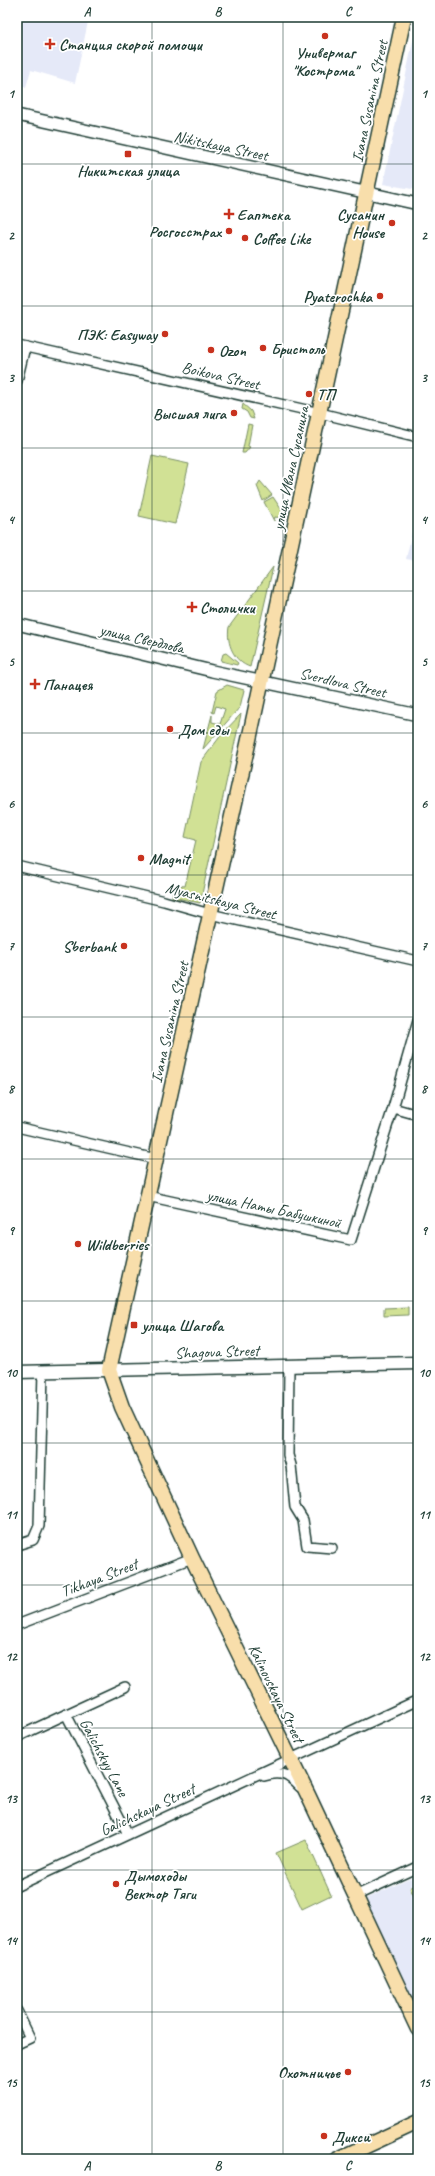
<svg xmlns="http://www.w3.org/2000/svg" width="435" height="2176" viewBox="0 0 435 2176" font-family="Caveat,sans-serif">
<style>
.built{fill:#e5e9f8}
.green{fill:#d1e195;stroke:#788f64}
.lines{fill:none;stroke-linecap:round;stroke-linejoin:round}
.minor-casing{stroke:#1f3d34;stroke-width:12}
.tertiary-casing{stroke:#1f3d34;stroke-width:14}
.secondary-casing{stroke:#1f3d34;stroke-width:15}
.primary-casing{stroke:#1f3d34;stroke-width:17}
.minor{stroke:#fff;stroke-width:9}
.tertiary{stroke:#fff;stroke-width:11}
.secondary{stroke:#fff;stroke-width:12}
.primary{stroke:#f8deab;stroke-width:14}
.grid{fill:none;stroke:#1f3d34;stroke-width:1;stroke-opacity:0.55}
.poi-dot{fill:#c8321e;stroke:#fff;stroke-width:1.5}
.labels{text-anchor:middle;stroke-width:3.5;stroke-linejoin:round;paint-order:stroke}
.poi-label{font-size:16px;font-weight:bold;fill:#1f3d34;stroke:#fff;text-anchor:start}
.street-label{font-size:16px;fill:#1f3d34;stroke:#fff}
.neatline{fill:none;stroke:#1f3d34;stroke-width:1.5}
.grid-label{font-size:13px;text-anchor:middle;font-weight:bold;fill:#1f3d34}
</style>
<rect width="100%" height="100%" fill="#fff"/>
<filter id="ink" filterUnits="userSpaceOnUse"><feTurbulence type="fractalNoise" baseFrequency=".025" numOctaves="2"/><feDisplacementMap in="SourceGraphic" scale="8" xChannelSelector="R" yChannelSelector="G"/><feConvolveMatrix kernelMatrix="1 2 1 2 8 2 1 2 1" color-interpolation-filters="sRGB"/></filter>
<g filter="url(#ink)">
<!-- built -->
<g class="built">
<polygon points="17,17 89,17 75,83 31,70 26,87 17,85"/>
<polygon points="418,17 418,190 383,184"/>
<polygon points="418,505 418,561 406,559"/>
<polygon points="418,1875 418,2012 365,1899"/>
</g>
<!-- green -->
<g class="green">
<polygon points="243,404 251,411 254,419 250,418 247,412 242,409"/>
<polygon points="248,424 252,425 248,446 250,447 245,453 242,453"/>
<polygon points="152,456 189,464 175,524 139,516"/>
<polygon points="260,481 272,495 263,501 257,486"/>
<polygon points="273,497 283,512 282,518 275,517 274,521 264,502"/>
<path d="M273 567 250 667C234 662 226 643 229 627Z"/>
<polygon points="226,653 238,663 237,665 221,661 223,654"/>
<polygon points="227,685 244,690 240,707 203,749 212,715 212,722 220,724 225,709 216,706 214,713 212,712 217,691"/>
<polygon points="241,714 200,903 172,897 174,885 185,886 196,840 185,837 201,762 222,734"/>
<polygon points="408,1307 408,1315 384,1316 384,1308"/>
<polygon points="306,1840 331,1895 302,1909 276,1853"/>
<polygon points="415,1885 418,1887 418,1904 410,1888"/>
</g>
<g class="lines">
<!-- minor casing -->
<g class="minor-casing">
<g id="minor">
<polyline points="17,345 320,413 418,437"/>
<polyline points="17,381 25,347"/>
<polyline points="17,866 164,901 210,914 418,961"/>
<polyline points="393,1108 418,1115"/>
<polyline points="17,1127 156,1159"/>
<polyline points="147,1196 351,1240 393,1108 418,1020"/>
<polyline points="289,1365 288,1455 291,1465 295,1507 303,1520 307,1546 332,1548"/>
<polyline points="17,1545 33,1540 39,1526 43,1371"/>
<polyline points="17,1625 192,1558"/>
<polyline points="66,1714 128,1834"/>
<polyline points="17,1737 125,1687"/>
<path d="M264 1776C281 1771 288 1774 300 1787"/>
<polyline points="17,1886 418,1700"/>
<polyline points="355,1896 418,1867"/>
<polyline points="17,2011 30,2038 17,2044"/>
</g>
</g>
<!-- tertiary casing -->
<g class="tertiary-casing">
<g id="tertiary">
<polyline points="17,115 418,204"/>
<polyline points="17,624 212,671 418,715"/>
</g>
</g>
<!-- secondary casing -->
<g class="secondary-casing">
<polyline id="secondary" points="17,1372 418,1363"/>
</g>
<!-- primary casing -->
<g class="primary-casing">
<g id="primary">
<polyline points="404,17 250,735 109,1370 122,1407 192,1558 308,1795 418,2029"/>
<polyline points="338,2159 418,2122"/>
</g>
</g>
<!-- minor -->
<use href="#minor" class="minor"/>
<!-- tertiary -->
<use href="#tertiary" class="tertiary"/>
<!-- secondary -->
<use href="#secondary" class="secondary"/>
<!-- primary -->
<use href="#primary" class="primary"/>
</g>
</g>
<!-- grid -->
<path class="grid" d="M152 17V2159M283 17V2159M17 164H418M17 306H418M17 448H418M17 591H418M17 733H418M17 875H418M17 1017H418M17 1159H418M17 1301H418M17 1443H418M17 1585H418M17 1728H418M17 1870H418M17 2012H418"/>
<!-- markers -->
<g class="poi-dot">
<circle cx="325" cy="36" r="4"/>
<path d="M48 38h4v4h4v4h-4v4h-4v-4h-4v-4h4z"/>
<rect x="124" y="150" width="8" height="8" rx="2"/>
<path d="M227 208h4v4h4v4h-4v4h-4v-4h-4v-4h4z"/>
<circle cx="392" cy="223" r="4"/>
<circle cx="229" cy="231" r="4"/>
<circle cx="245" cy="238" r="4"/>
<circle cx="380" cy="296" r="4"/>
<circle cx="165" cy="334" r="4"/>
<circle cx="263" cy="348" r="4"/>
<circle cx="211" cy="350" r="4"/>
<circle cx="309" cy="394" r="4"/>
<circle cx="234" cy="413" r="4"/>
<path d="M190 601h4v4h4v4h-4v4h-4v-4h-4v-4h4z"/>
<path d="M33 678h4v4h4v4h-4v4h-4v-4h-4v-4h4z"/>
<circle cx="170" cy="729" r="4"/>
<circle cx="141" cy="858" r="4"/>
<circle cx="124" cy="946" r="4"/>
<circle cx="78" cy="1244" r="4"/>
<rect x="130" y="1321" width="8" height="8" rx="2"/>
<circle cx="116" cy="1884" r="4"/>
<circle cx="348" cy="2072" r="4"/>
<circle cx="324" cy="2136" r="4"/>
</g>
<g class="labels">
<!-- poi labels -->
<g class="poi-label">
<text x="59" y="50">Станция скорой помощи</text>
<text x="325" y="58" text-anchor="middle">Универмаг<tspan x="325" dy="18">"Кострома"</tspan></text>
<text x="128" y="176" text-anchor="middle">Никитская улица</text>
<text x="237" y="220">Еаптека</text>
<text x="384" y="220" text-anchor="end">Сусанин<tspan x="384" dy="18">House</tspan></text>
<text x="221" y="237" text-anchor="end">Росгосстрах</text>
<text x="253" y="244">Coffee Like</text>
<text x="372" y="302" text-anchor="end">Pyaterochka</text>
<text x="157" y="340" text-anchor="end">ПЭК: Easyway</text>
<text x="271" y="354">Бристоль</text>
<text x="219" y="356">Ozon</text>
<text x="317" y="400">ТП</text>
<text x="226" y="419" text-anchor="end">Высшая лига</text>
<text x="200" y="613">Столички</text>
<text x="43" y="690">Панацея</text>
<text x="178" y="735">Дом еды</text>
<text x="149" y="864">Magnit</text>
<text x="116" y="952" text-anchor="end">Sberbank</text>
<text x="86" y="1250">Wildberries</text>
<text x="142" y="1331">улица Шагова</text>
<text x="124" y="1881">Дымоходы<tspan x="124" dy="18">Вектор Тяги</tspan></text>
<text x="340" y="2078" text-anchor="end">Охотничье</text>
<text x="332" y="2142">Дикси</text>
</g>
<!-- street labels -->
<g class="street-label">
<text transform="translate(369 101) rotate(-78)" y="6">Ivana Susanina Street</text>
<text transform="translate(221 145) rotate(12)" y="6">Nikitskaya Street</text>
<text transform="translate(221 375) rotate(13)" y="6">Boikova Street</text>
<text transform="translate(290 468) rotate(-78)" y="6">улица Ивана Сусанина</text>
<text transform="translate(142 638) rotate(13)" y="6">улица Свердлова</text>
<text transform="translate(343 682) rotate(13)" y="6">Sverdlova Street</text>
<text transform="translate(221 900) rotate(14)" y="6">Myasnitskaya Street</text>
<text transform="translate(169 1022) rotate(-77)" y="6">Ivana Susanina Street</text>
<text transform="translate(274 1208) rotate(12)" y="6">улица Наты Бабушкиной</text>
<text transform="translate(217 1351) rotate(-2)" y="6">Shagova Street</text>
<text transform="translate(99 1577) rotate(-21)" y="6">Tikhaya Street</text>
<text transform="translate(277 1693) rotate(64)" y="6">Kalinovskaya Street</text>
<text transform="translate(105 1757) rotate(62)" y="6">Galichskyy Lane</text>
<text transform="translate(147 1809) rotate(-25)" y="6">Galichskaya Street</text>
</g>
</g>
<!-- margin -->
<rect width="435" height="2176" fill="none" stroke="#fff" stroke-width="44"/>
<rect x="22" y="22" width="391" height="2132" class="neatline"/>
<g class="grid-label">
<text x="87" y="16">A</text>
<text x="218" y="16">B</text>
<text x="348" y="16">C</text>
<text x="11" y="98">1</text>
<text x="424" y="98">1</text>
<text x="11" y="240">2</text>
<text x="424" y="240">2</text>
<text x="11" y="382">3</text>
<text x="424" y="382">3</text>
<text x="11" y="524">4</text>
<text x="424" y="524">4</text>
<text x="11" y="666">5</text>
<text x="424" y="666">5</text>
<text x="11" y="808">6</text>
<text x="424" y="808">6</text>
<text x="11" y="950">7</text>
<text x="424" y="950">7</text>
<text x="11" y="1093">8</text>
<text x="424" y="1093">8</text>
<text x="11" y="1235">9</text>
<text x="424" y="1235">9</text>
<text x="11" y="1377">10</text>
<text x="424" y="1377">10</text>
<text x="11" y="1519">11</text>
<text x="424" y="1519">11</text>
<text x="11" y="1661">12</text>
<text x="424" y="1661">12</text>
<text x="11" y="1803">13</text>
<text x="424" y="1803">13</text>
<text x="11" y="1945">14</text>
<text x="424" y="1945">14</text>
<text x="11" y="2087">15</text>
<text x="424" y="2087">15</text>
<text x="87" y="2170">A</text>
<text x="218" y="2170">B</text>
<text x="348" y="2170">C</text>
</g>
</svg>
